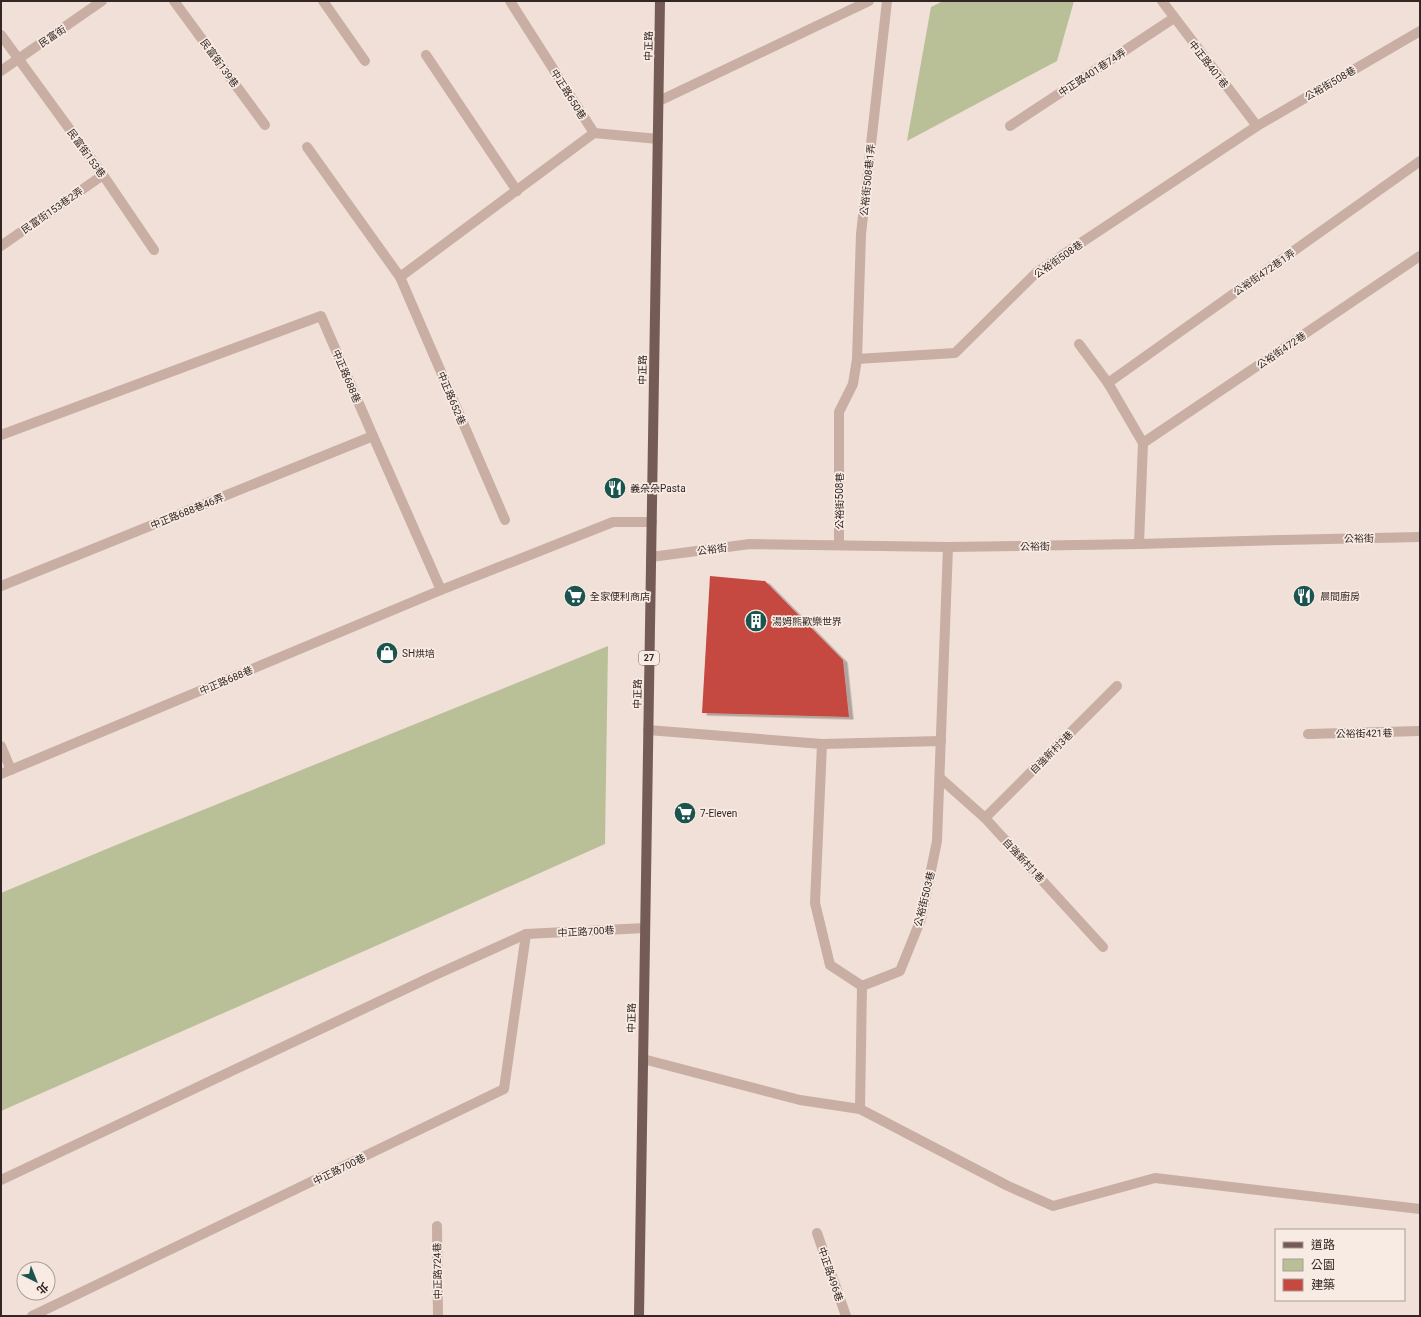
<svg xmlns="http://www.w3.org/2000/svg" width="1421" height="1317" viewBox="0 0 1421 1317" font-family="Roboto,'Noto Sans TC',sans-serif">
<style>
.green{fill:#b9bf97}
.building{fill:#c54940;filter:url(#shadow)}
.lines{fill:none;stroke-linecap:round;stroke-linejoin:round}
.minor{stroke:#c8aea3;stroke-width:10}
.major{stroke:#755b56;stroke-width:10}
.labels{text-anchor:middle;stroke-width:3.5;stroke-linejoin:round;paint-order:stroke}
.shield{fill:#f8ebe3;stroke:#6e625e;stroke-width:1}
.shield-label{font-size:9px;font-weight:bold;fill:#332725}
.street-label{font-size:10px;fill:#332725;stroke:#f8ebe3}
.poi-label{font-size:10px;fill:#332725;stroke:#f8ebe3;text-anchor:start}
</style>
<defs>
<filter id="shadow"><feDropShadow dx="4.5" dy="2.5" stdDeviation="0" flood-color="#0004"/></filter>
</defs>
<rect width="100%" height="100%" fill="#f0e0d7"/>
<!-- green -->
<g class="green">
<polygon points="943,1 1074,1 1057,61 907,141 931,7"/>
<polygon points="608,646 605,844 421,926 1,1111 1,893 121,843"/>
</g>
<!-- building -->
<polygon class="building" points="710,576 765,581 843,660 849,717 702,713"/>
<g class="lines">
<!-- minor -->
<g class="minor">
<polyline points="174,1 265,125"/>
<polyline points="323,1 365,61"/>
<polyline points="510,1 594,133 658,139"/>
<polyline points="1162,1 1257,126"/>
<polyline points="1,35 103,175 154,250"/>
<polyline points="426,55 517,191"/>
<polyline points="1,71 102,1"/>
<polyline points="659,101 869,1"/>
<polyline points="1010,126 1174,18"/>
<polyline points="307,147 400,277 505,520"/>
<polyline points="1,246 103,175"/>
<polyline points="400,277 594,133"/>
<polyline points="1079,344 1108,383 1143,443 1139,544"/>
<polyline points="857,359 955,353 1037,272 1257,126 1420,31"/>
<polyline points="1108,383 1420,161"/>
<polyline points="1,435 321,316 373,436 441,590"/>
<polyline points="1143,443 1420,256"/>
<polyline points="839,545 839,412 853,384 857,359 861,234 887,1"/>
<polyline points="651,557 750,544 948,547 1139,544 1282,540 1420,537"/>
<polyline points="1,586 373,436"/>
<polyline points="648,730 822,744 941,741"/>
<polyline points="1308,734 1420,731"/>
<polyline points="822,744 815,903 830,965 862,986"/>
<polyline points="1,746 11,770"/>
<polyline points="1,774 441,590 613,522 652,522"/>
<polyline points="940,778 985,818 1103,947"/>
<polyline points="985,818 1117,686"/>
<polyline points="862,986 860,1109 1008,1186 1053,1206 1155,1178 1420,1209"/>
<polyline points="862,986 900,971 921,919 937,841 948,547"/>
<polyline points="643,1059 800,1100 860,1109"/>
<polyline points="1,1180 433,976 526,934 645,928"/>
<polyline points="437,1226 438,1316"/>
<polyline points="817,1233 846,1316"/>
<polyline points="32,1316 504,1089 526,934"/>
</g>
<!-- major -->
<polyline class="major" points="639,1316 660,1"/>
</g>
<!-- icons -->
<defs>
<g id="restaurant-disc" transform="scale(1.15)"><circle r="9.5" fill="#1b544e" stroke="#f8ebe3"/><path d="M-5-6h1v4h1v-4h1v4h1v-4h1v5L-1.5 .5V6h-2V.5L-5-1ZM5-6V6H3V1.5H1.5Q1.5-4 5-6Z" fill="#fff"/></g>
<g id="supermarket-disc" transform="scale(1.15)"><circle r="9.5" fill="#1b544e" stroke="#f8ebe3"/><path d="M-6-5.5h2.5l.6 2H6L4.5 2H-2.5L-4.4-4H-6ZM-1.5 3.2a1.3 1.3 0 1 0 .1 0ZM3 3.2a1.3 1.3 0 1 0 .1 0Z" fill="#fff"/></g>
<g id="building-disc" transform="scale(1.15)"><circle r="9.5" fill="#1b544e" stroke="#f8ebe3"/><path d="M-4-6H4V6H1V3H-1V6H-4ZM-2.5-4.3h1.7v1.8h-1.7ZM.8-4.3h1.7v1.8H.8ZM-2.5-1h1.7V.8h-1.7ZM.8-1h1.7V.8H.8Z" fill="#fff"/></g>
<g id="shop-disc" transform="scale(1.15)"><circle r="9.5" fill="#1b544e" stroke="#f8ebe3"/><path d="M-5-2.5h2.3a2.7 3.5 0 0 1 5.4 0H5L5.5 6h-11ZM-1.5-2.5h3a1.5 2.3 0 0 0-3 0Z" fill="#fff"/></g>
</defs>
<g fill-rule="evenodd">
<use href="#restaurant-disc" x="615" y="488"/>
<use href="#supermarket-disc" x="575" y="596"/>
<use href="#restaurant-disc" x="1304" y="596"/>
<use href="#building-disc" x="756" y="621"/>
<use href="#shop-disc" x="387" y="653"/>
<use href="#supermarket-disc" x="685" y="813"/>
</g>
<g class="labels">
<!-- shield labels -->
<rect class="shield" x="639" y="651" width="20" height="14" rx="3"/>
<g class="shield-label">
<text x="649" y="661">27</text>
</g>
<!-- street labels -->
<g class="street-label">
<text transform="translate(52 36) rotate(-34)" y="4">民富街</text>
<text transform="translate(648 46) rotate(-89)" y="4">中正路</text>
<text transform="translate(220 63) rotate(54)" y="4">民富街139巷</text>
<text transform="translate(1209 64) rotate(52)" y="4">中正路401巷</text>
<text transform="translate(1092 72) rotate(-33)" y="4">中正路401巷74弄</text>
<text transform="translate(1330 83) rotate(-30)" y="4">公裕街508巷</text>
<text transform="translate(569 94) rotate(58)" y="4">中正路650巷</text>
<text transform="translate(87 153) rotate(54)" y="4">民富街153巷</text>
<text transform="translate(867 180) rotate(-84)" y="4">公裕街508巷1弄</text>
<text transform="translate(52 210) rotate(-35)" y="4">民富街153巷2弄</text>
<text transform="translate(1058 259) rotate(-35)" y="4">公裕街508巷</text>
<text transform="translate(1264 272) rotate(-35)" y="4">公裕街472巷1弄</text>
<text transform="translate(1281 350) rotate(-34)" y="4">公裕街472巷</text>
<text transform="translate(642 370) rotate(-89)" y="4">中正路</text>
<text transform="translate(347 376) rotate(67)" y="4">中正路688巷</text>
<text transform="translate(452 398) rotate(67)" y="4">中正路652巷</text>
<text transform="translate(839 501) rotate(-90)" y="4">公裕街508巷</text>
<text transform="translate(187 511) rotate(-22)" y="4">中正路688巷46弄</text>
<text transform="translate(1359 538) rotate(-1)" y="4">公裕街</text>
<text transform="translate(1035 546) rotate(-1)" y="4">公裕街</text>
<text transform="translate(712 549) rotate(-7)" y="4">公裕街</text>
<text transform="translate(226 680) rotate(-23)" y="4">中正路688巷</text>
<text transform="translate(637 694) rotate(-89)" y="4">中正路</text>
<text transform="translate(1364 733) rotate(-1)" y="4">公裕街421巷</text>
<text transform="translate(1051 752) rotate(-45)" y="4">自強新村3巷</text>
<text transform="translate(1024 860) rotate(47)" y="4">自強新村1巷</text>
<text transform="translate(924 899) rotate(-76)" y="4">公裕街503巷</text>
<text transform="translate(586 931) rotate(-3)" y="4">中正路700巷</text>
<text transform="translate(631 1018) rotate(-89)" y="4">中正路</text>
<text transform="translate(339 1169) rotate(-26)" y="4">中正路700巷</text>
<text transform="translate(437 1271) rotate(-91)" y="4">中正路724巷</text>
<text transform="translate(831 1274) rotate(71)" y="4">中正路496巷</text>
</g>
<!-- poi labels -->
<g class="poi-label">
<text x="630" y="492">義朵朵Pasta</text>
<text x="590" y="600">全家便利商店</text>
<text x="1320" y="600">晨間廚房</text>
<text x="772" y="625">湯姆熊歡樂世界</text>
<text x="402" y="657">SH烘培</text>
<text x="700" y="817">7-Eleven</text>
</g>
</g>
<!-- border -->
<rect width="1421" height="1317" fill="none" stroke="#332725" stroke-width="4"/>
<!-- legend -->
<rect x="1275" y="1229" width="130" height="72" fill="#f8ebe3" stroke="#a99d97"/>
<rect x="1283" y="1242" width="20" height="6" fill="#755b56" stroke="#a99d97"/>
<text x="1311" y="1249" font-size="12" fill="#332725">道路</text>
<rect x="1283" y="1259" width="20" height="12" fill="#b9bf97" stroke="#a99d97"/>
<text x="1311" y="1269" font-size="12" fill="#332725">公園</text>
<rect x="1283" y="1279" width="20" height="12" fill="#c54940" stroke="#a99d97"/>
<text x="1311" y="1289" font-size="12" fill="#332725">建築</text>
<!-- north arrow -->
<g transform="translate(36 1281) rotate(137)"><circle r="19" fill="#f8ebe3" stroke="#a99d97"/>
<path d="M0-3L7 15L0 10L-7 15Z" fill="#1b544e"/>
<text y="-6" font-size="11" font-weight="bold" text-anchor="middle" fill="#332725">北</text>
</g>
</svg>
